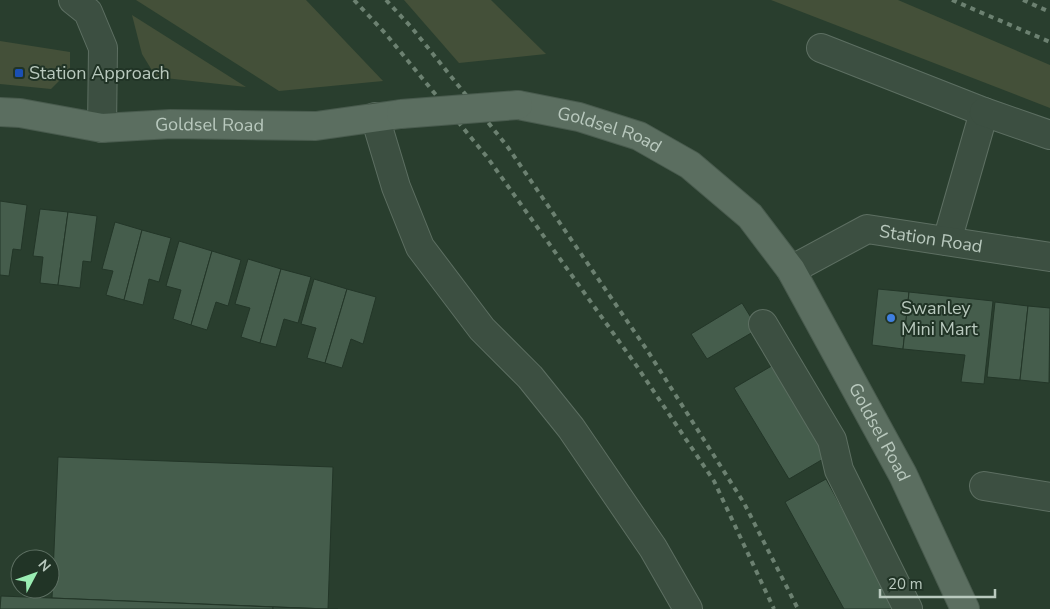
<svg xmlns="http://www.w3.org/2000/svg" width="1050" height="609" viewBox="0 0 1050 609" font-family="'Nunito Sans',sans-serif">
<style>
.green{fill:#445039}
.building{fill:#455d4c;stroke:#233628}
.lines{fill:none;stroke-linecap:round;stroke-linejoin:round}
.minor-casing{stroke:#5d6f62;stroke-width:30}
.major-casing{stroke:#495b4e;stroke-width:30}
.minor{stroke:#3c4f41;stroke-width:28}
.major{stroke:#5b6e60;stroke-width:28}
.rail{stroke:#6c8171;stroke-width:4;stroke-dasharray:5 5;stroke-linecap:butt}
.major-bridge-casing{stroke:#495b4e;stroke-width:30;stroke-linecap:butt}
.major-bridge{stroke:#5b6e60;stroke-width:28}
.transit-dot{fill:#1a4fb4;stroke:#213426;stroke-width:2}
.shop-dot{fill:#3f7fe0;stroke:#213426;stroke-width:2}
.labels{text-anchor:middle;stroke-width:4;stroke-linejoin:round;paint-order:stroke}
.poi-label{font-size:18px;fill:#b9c9be;stroke:#213426;text-anchor:start}
.street-label{font-size:18px;fill:#b9c9be;stroke:#213426}
</style>
<rect width="100%" height="100%" fill="#293e2e"/>
<!-- green -->
<g class="green">
<polygon points="136,0 306,0 383,81 279,91"/>
<polygon points="404,0 491,0 546,54 459,63"/>
<polygon points="771,0 898,0 1050,65 1050,108"/>
<polygon points="132,15 246,87 156,77 142,54"/>
<polygon points="0,41 70,52 70,70 51,89 0,84"/>
</g>
<!-- building -->
<g class="building">
<polygon points="0,201 27,205 21,250 13,249 9,276 0,275"/>
<polygon points="40,209 68,212 58,285 40,283 43,257 33,256"/>
<polygon points="68,212 97,216 91,262 83,261 80,288 58,285"/>
<polygon points="115,222 142,230 124,300 106,295 113,271 102,269"/>
<polygon points="142,230 171,238 159,282 149,279 143,305 124,300"/>
<polygon points="179,241 212,251 191,325 173,319 181,290 166,286"/>
<polygon points="212,251 241,260 228,306 216,302 207,330 191,325"/>
<polygon points="248,259 281,269 260,343 241,337 250,308 235,304"/>
<polygon points="281,269 311,277 298,323 284,319 276,347 260,343"/>
<polygon points="314,279 347,289 325,363 307,358 316,328 301,324"/>
<polygon points="347,289 376,297 363,344 351,339 342,368 325,363"/>
<polygon points="878,289 909,292 903,349 872,345"/>
<polygon points="909,292 993,301 984,384 961,382 965,355 903,349"/>
<polygon points="995,302 1028,306 1020,380 987,377"/>
<polygon points="742,303 758,329 707,359 691,334"/>
<polygon points="1028,306 1050,308 1049,383 1020,380"/>
<polygon points="775,364 830,455 789,479 734,388"/>
<polygon points="58,457 333,467 328,609 52,598"/>
<polygon points="826,479 897,609 844,609 785,502"/>
<polygon points="1,596 273,607 273,609 0,609"/>
<polygon points="273,607 328,609 338,609 273,609"/>
</g>
<g class="lines">
<!-- minor casing -->
<g class="minor-casing">
<g id="minor">
<polyline points="73,0 88,12 103,48 102,128"/>
<polyline points="821,48 984,112 947,241"/>
<polyline points="984,112 1050,135"/>
<polyline points="375,117 396,187 420,247 482,329 530,377 571,428 653,548 688,609"/>
<path id="s1" d="M791 270 867 229 1050 257"/>
<polyline points="763,324 832,440 839,470 908,609"/>
<polyline points="984,486 1050,497"/>
</g>
</g>
<!-- major casing -->
<g class="major-casing">
<g id="major">
<path id="s2" d="M518 105 579 117 639 136 690 165 750 216 791 270 903 475 965 609"/>
<path id="s3" d="M0 112 20 113 102 128 171 124 316 126 401 114"/>
</g>
</g>
<!-- minor -->
<use href="#minor" class="minor"/>
<!-- major -->
<use href="#major" class="major"/>
<!-- rail -->
<g class="rail">
<polyline points="354,0 385,33 487,157 636,365 714,481 774,609"/>
<polyline points="386,0 412,28 507,146 647,350 744,503 798,609"/>
<polyline points="952,0 1050,42"/>
<polyline points="1023,0 1050,12"/>
</g>
<!-- major-bridge casing -->
<g class="major-bridge-casing">
<polyline id="major-bridge" points="401,114 518,105"/>
</g>
<!-- major-bridge -->
<use href="#major-bridge" class="major-bridge"/>
</g>
<!-- markers -->
<rect class="transit-dot" x="14" y="68" width="10" height="10" rx="2.5"/>
<circle class="shop-dot" cx="891" cy="318" r="5"/>
<g class="labels">
<!-- poi labels -->
<g class="poi-label">
<text x="29" y="79">Station Approach</text>
<text x="901" y="314">Swanley<tspan x="901" dy="21">Mini Mart</tspan></text>
</g>
<!-- street labels -->
<g class="street-label">
<text dy="6" stroke="none"><textPath href="#s3" startOffset="211">Goldsel Road</textPath></text>
<text dy="6" stroke="none"><textPath href="#s2" startOffset="95">Goldsel Road</textPath></text>
<text dy="6" stroke="none"><textPath href="#s1" startOffset="151">Station Road</textPath></text>
<text dy="6" stroke="none"><textPath href="#s2" startOffset="515">Goldsel Road</textPath></text>
</g>
</g>
<!-- north arrow -->
<g transform="translate(35 574) rotate(49)"><circle r="24" fill="#213426" stroke="#5e7063"/>
<path d="M0-4L9 19L0 12L-9 19Z" fill="#9aedb3"/>
<text y="-8" font-size="14" font-weight="bold" text-anchor="middle" fill="#b9c9be">N</text>
</g>
<!-- scale -->
<path d="M880 589v8h115v-8" fill="none" stroke="#b9c9be" stroke-width="2.5"/>
<text x="888" y="589" font-size="15" fill="#b9c9be" stroke="#213426" stroke-width="4" paint-order="stroke">20 m</text>
</svg>
